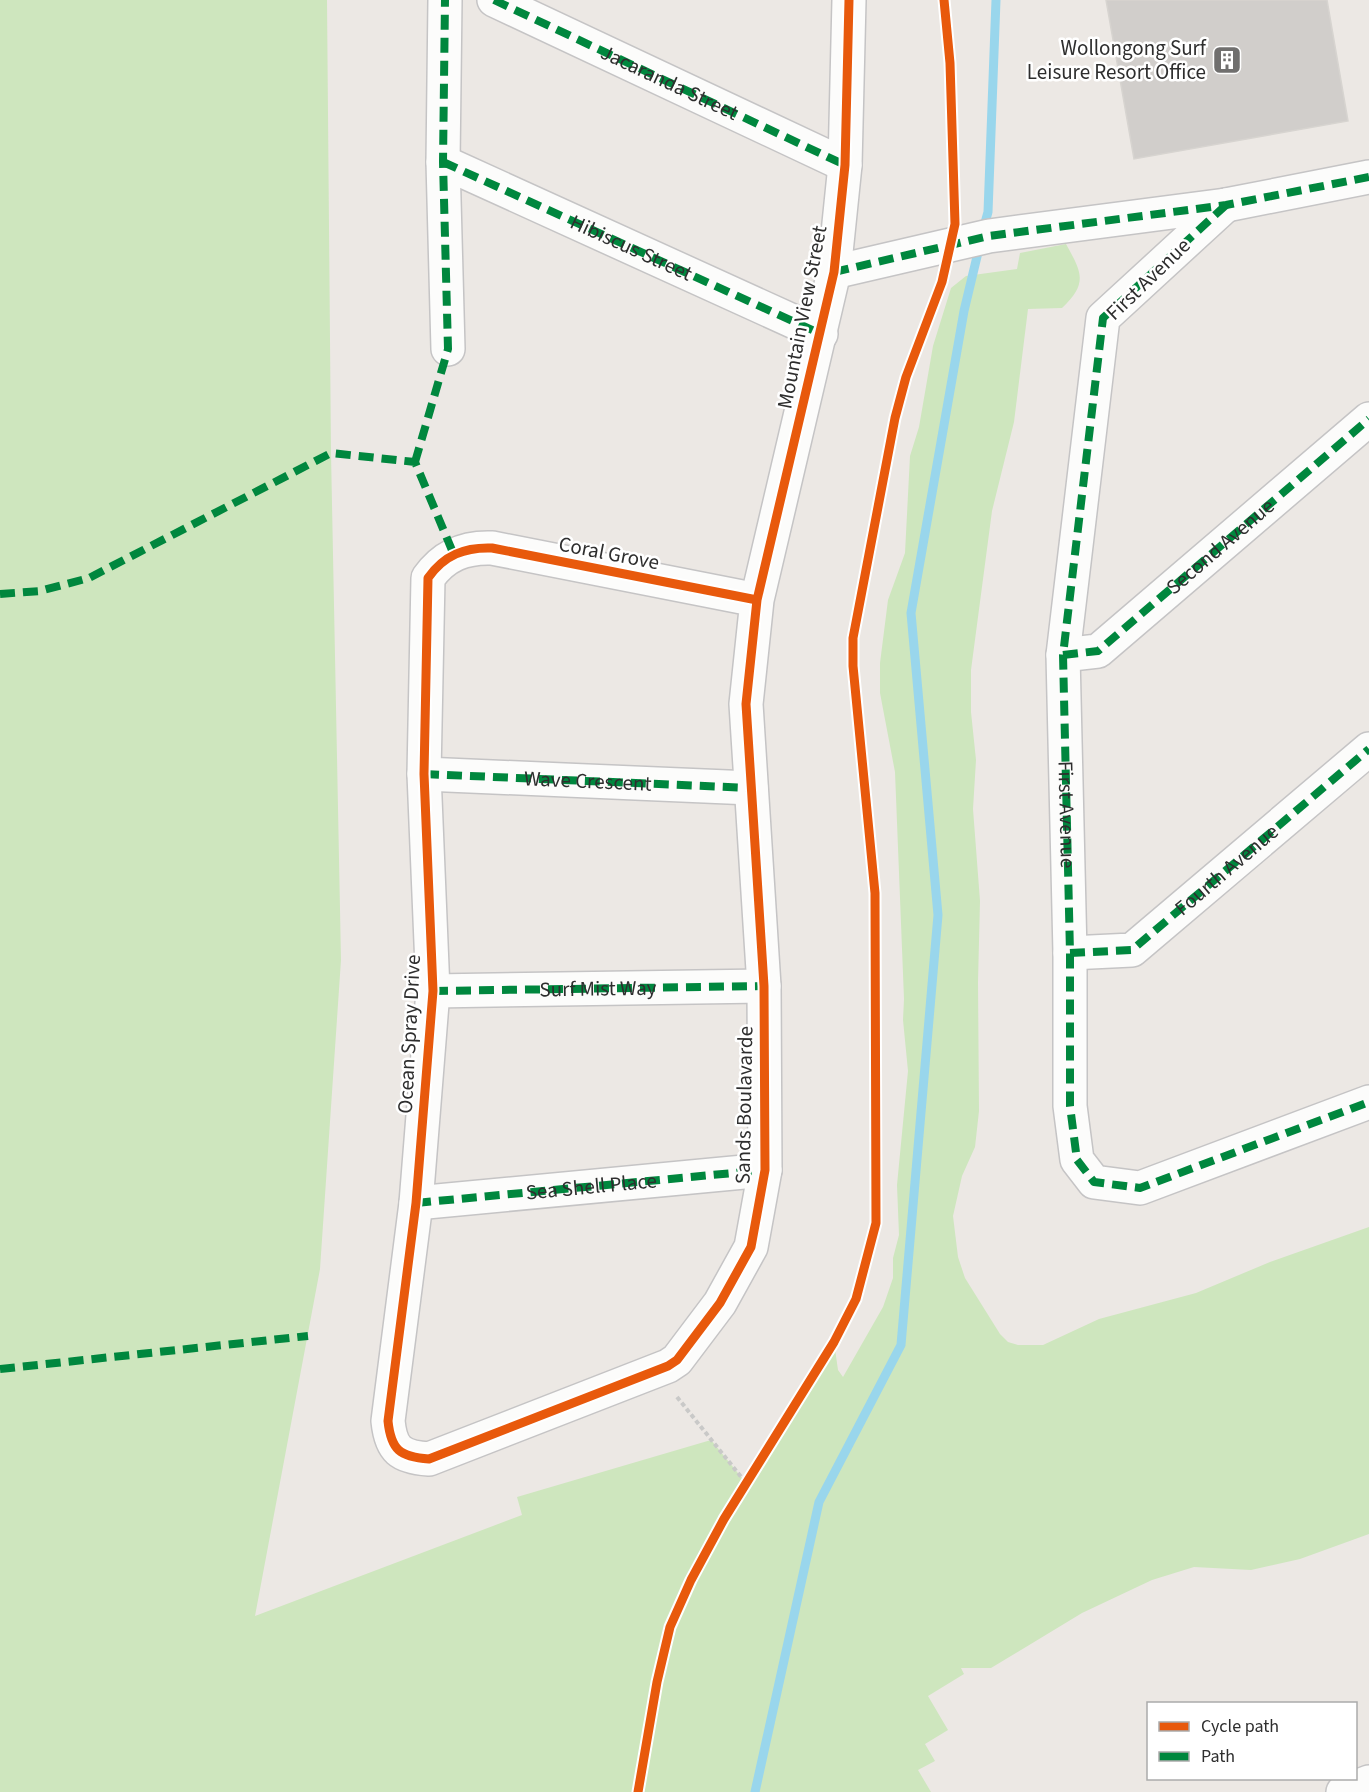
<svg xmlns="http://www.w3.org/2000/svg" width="1369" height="1792" viewBox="0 0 1369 1792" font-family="'Source Sans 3',sans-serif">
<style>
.green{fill:#cee6be}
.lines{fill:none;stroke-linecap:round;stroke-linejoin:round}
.stream{stroke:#99d6ec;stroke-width:9}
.building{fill:#d1cecb;stroke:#d7d4d0;stroke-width:1.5}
.minor-casing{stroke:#c5c4c5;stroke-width:36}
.path{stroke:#c9c9c8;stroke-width:4;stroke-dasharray:4.5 3;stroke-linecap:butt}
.minor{stroke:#fcfcfb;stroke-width:33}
.quiet{stroke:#00873e;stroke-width:8;stroke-dasharray:15 8;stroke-linecap:butt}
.cycleway-casing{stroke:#fff;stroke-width:13}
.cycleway{stroke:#e8590c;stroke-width:9}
.labels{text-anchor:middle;stroke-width:5;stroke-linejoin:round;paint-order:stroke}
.poi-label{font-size:21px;fill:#2e2e2e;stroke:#fff;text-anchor:end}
.street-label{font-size:21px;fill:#2e2e2e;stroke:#fff}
</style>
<rect width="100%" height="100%" fill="#ece8e4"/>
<!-- green -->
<path class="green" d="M0 0H327L331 453 341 960 320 1269 255 1616 522 1515 517 1497 711 1440 746 1483 834 1342 838 1370 843 1377 883 1307 893 1278V1258L899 1235 897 1185 908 1071 903 1020 904 999 895 772 880 693V663L888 600 905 553 910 456 919 427 933 346 951 288 966 276 1017 269 1020 253 1066 244C1082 273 1088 283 1062 308L1028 309 1014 422 992 511 971 670V712L976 760 973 809 980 901 978 982 979 1111 975 1147 962 1176 953 1216 958 1257 965 1278 1000 1334 1008 1342 1018 1345H1043L1099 1319 1196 1293 1270 1262 1369 1227V1534L1300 1559 1251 1570 1194 1567 1152 1580 1082 1613 991 1668H961L964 1674 928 1696 948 1730 925 1744 935 1761 918 1770 931 1792H0Z"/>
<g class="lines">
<!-- stream -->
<g class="stream">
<polyline points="983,230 988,212 996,0"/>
<polyline points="755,1792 819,1502 901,1345 938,915 911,613 964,311 980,244"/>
</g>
</g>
<!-- building -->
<polygon class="building" points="1106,0 1327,0 1348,121 1134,159"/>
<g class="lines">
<!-- minor casing -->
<g class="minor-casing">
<g id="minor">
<polyline points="445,0 443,162 448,349"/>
<polyline points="494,0 845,165"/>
<path id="s1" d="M443 162 821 334"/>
<polyline points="1226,205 1103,318 1063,655 1070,953 1070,1106 1077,1160 1094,1182 1140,1188 1369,1102"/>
<polyline points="834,272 989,236 1226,205 1369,177"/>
<path d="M757 600 492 548C465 547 444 555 428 578L424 774 433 991 416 1203 388 1421C391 1450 400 1457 429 1459L668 1366 677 1360 720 1303 751 1247 765 1170 764 986 746 704 757 600 834 272 845 165 849 0"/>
<polyline points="1063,655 1098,651 1369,419"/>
<polyline points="424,774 751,788"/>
<polyline points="1070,953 1132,950 1369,749"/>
<polyline points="433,991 764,986"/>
<polyline points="416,1203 765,1170"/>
<polyline points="1343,1792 1369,1782"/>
</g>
</g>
<!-- path -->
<polyline class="path" points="677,1397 746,1483"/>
<!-- minor -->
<use href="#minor" class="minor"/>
<!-- quiet -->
<g class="quiet">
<path id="s2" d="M494 0 845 165"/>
<polyline points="443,162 821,334"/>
<path id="s3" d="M1226 205 1103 318 1063 655 1070 953V1106L1077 1160 1094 1182 1140 1188 1369 1102"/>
<polyline points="834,272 989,236 1226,205 1369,177"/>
<polyline points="415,462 448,349 443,162 445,0"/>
<polyline points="0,594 40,591 89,578 331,453 415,462 454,555"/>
<path id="s4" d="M1063 655 1098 651 1369 419"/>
<path id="s5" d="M424 774 751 788"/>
<path id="s6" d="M1070 953 1132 950 1369 749"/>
<path id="s7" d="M433 991 764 986"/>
<path id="s8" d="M416 1203 765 1170"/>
<polyline points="0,1369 308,1336"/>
</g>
<!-- cycleway casing -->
<g class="cycleway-casing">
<g id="cycleway">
<path d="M757 600 492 548C465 547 444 555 428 578L424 774 433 991 416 1203 388 1421C391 1450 400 1457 429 1459L668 1366 677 1360 720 1303 751 1247 765 1170 764 986 746 704 757 600 834 272 845 165 849 0"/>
<polyline points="638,1792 657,1682 670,1627 691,1580 724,1519 834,1342 856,1299 876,1223 875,893 853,666 853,638 895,418 906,377 942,282 955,224 950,63 944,0"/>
</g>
</g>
<!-- cycleway -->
<use href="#cycleway" class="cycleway"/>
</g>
<!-- icons -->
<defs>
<g id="building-square" transform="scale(1.5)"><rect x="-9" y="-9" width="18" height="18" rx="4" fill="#706f6e" stroke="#fff"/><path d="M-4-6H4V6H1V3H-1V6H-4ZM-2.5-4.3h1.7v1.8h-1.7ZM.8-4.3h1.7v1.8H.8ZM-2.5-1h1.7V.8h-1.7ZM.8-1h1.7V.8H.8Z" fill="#fff"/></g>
</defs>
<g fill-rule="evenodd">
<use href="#building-square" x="1227" y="60"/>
</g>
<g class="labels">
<!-- poi labels -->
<g class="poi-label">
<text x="1206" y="55">Wollongong Surf<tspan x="1206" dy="24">Leisure Resort Office</tspan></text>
</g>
<!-- street labels -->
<g class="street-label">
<text dy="7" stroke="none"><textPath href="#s2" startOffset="194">Jacaranda Street</textPath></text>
<text dy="7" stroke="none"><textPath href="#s1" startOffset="207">Hibiscus Street</textPath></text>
<text transform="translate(1148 279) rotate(-44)" y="7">First Avenue</text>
<text transform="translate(802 317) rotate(-79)" y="7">Mountain View Street</text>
<text dy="7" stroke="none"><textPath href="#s4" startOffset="196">Second Avenue</textPath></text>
<text transform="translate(609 553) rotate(11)" y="7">Coral Grove</text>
<text dy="7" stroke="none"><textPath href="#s5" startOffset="164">Wave Crescent</textPath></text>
<text dy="7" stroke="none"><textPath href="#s3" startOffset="666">First Avenue</textPath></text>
<text dy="7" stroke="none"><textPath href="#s6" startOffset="186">Fourth Avenue</textPath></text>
<text dy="7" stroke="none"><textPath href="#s7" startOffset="165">Surf Mist Way</textPath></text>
<text transform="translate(409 1034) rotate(-87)" y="7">Ocean Spray Drive</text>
<text transform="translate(744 1105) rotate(-89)" y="7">Sands Boulavarde</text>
<text dy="7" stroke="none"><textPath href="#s8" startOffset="176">Sea Shell Place</textPath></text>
</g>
</g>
<!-- legend -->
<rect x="1147" y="1702" width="210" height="78" fill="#ffffff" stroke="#ababab" stroke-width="1.5"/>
<rect x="1159" y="1722" width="30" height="9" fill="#e8590c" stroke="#ababab" stroke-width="1.5"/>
<text x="1201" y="1732" font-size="18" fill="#2e2e2e">Cycle path</text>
<rect x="1159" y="1752" width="30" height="9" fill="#00873e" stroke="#ababab" stroke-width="1.5"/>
<text x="1201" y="1762" font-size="18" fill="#2e2e2e">Path</text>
</svg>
